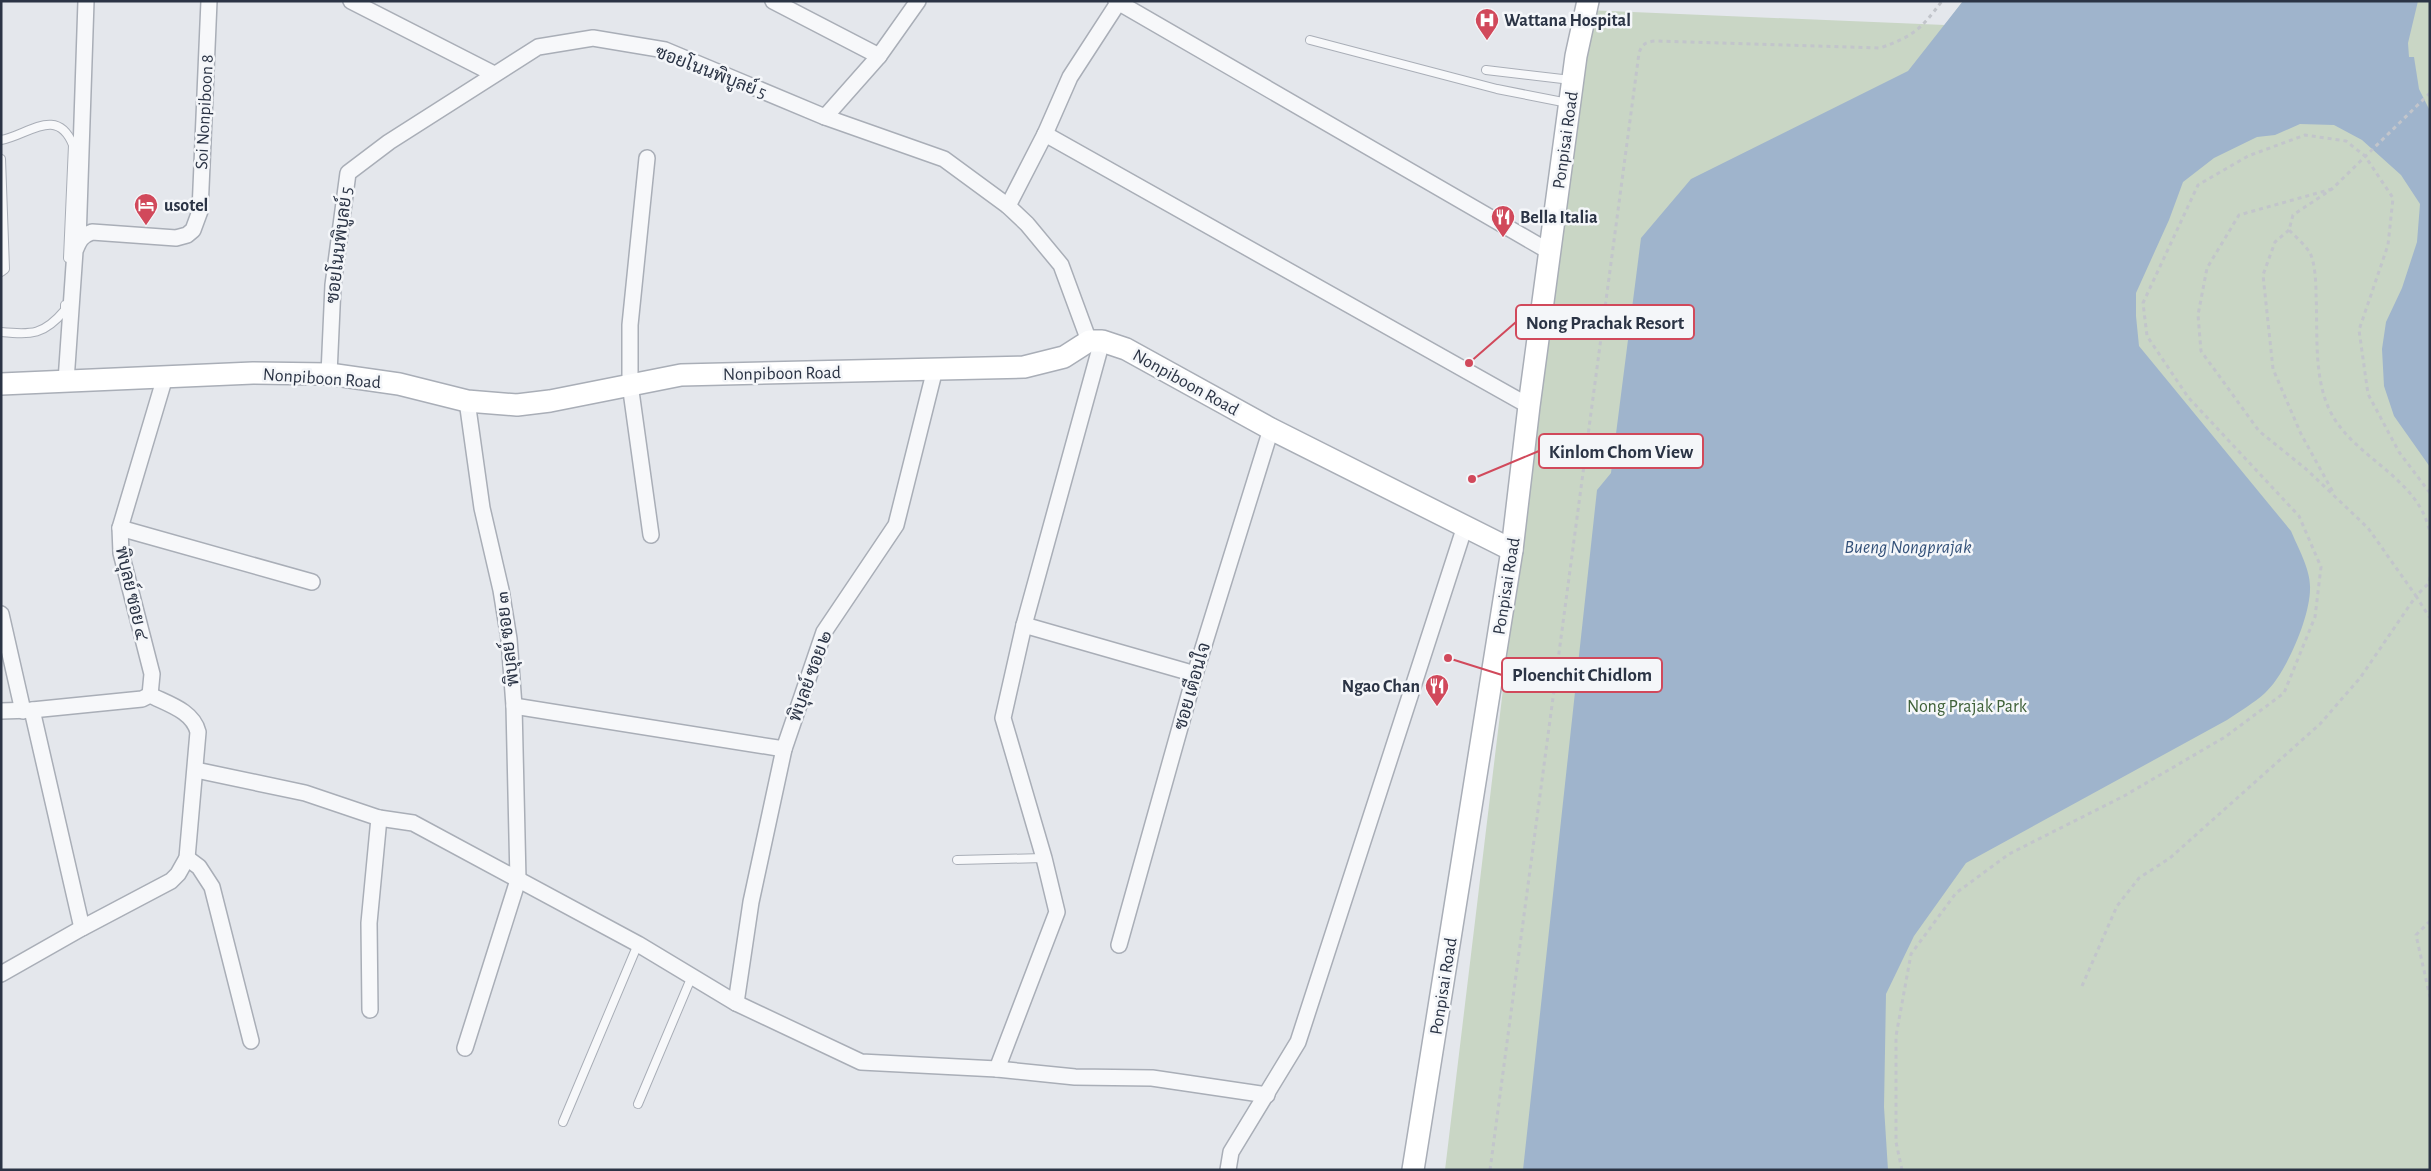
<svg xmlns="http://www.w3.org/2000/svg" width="2431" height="1171" viewBox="0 0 2431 1171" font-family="'Alegreya Sans',Sarabun,sans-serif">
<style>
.green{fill:#c9d6c5}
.water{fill:#9fb4cc}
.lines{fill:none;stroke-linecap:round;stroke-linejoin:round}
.lane-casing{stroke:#a9aeb7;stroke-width:10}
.street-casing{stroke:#a9aeb7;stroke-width:18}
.secondary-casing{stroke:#a9aeb7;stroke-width:24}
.path{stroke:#c2c5cb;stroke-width:3;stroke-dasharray:4 4;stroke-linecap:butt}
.lane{stroke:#f7f8fa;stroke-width:8}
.street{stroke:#f7f8fa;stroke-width:15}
.secondary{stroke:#fff;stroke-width:21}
.labels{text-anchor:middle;stroke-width:5;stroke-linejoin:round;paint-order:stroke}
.poi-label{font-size:18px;font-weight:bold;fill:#2b3445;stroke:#f4f6f9;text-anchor:start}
.street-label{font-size:18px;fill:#2b3445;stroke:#f4f6f9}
.park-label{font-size:18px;fill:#3f6138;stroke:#f4f6f9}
.water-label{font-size:19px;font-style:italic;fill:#34527a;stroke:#f4f6f9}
.leader{fill:none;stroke:#d1495b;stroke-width:2}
.callout-dot{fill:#d1495b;stroke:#f4f6f9;stroke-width:2}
.callout{fill:#f4f6f9;stroke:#d1495b;stroke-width:2}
.callout-label{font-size:19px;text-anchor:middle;font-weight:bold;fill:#2b3445}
</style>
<rect width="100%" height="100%" fill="#e4e7ec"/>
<!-- green -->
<polygon class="green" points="1963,1 2430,1 2430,1170 1445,1170 1585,10 1945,25"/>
<!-- water -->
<path class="water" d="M1963 1H2418L2408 43 2409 57H2414L2419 89 2430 111V467L2394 416 2384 386 2382 349 2386 322 2402 288 2417 242 2420 204 2401 175 2362 140 2334 125 2300 124 2275 135 2257 137 2214 158 2183 182 2169 220 2136 293V316L2139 346 2291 531C2298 548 2311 570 2310 589 2310 617 2286 674 2265 693 2254 703 2240 711 2227 720L1966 863 1914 936 1886 994 1884 1107 1888 1170H1523L1597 490 1611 473 1641 238 1691 179 1908 71Z"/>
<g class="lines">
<!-- lane casing -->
<g class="lane-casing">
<g id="lane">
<polyline points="1310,40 1497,89 1568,103"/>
<polyline points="1486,70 1571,80"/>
<path d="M1 140C27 136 57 105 73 145L68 258"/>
<polyline points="1,159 5,269 1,272"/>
<path d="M1 332C32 335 44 335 65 310V305"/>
<polyline points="957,860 1044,858"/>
<polyline points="638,1104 692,976"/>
<polyline points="563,1122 638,944"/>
</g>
</g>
<!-- street casing -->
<g class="street-casing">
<g id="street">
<polyline points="351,1 494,74"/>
<polyline points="773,1 879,56"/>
<polyline points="1116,1 1550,252"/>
<polyline points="825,117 879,56 918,1"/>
<polyline points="1045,134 1529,406"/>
<polyline points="647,158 630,325 630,384 651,535"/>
<polyline points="1008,206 1045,134 1070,77 1118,3"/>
<polyline points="78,241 86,1"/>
<polyline points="329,374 333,285 348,173 389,142 538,47 593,38 665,50 825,117 944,159 1008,206 1027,224 1061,265 1089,341"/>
<path d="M66 381 75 251C79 241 81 236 92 232L176 238 187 235 193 230 200 211 209 1"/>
<polyline points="120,528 312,582"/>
<polyline points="1,614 23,711"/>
<polyline points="1024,625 1195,674"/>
<polyline points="150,695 152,674 121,553 120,528 165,377"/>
<polyline points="514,706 784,749"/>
<polyline points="32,710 82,928"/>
<path d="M1 711 32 710 142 699 150 695C168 704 193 711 198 732L187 858 178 874 171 881 82 928 1 974"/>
<polyline points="196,770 305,793 379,818 413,823 638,944 736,1003 861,1062 997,1069 1075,1077 1152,1078 1267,1095"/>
<polyline points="187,858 199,867 212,887 251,1041"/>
<polyline points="1119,945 1195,674 1271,429"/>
<polyline points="736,1003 751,902 784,749 824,632 896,525 935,369"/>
<polyline points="370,1010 369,923 379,818"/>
<polyline points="465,1048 518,880 514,706 509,639 501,590 482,508 467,401"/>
<polyline points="997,1069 1057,912 1044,858 1003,718 1024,625 1102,341"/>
<polyline points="1228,1170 1231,1152 1298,1042 1465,526"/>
</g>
</g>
<!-- secondary casing -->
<g class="secondary-casing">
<g id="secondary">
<polyline points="1,384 253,373 329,374 399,384 467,401 517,405 550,401 681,375 1024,367 1064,357 1089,341 1102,341 1126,349 1271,429 1512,550"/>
<polyline points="1413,1170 1512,550 1529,406 1576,56 1588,1"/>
</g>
</g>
<!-- path -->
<g class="path">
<path d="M2430 93 2332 189 2293 215 2289 230C2296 237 2305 245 2310 253 2315 263 2316 282 2316 294 2318 332 2313 376 2330 411 2353 458 2419 477 2430 533"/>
<polyline points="2289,230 2275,242 2263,275 2273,369 2301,434 2334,494"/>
<polyline points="2430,577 2429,583 2416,596 2430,618"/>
<polyline points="2430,921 2416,935 2430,997"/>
<polyline points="2082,986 2117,906 2139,878 2170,858 2320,724 2360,678 2416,596 2368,528 2306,469 2259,431 2201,351 2198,315 2207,268 2239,215 2332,189"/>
<path d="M1490 1170 1639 53C1642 44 1646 42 1655 41L1880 48C1914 36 1921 29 1942 1"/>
<polyline points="1902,1170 1896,1142 1896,1036 1911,954 1956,893 2009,854 2124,796 2225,737 2284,693 2315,617 2321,567 2299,516 2188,397 2147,336 2143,303 2198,185 2248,156 2305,135 2346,141 2365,156 2393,198 2388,245 2359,330 2368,394 2399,452 2430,493"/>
</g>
<!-- lane -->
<use href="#lane" class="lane"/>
<!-- street -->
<use href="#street" class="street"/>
<!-- secondary -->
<use href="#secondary" class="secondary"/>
</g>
<!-- icons -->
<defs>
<g id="hospital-pin" transform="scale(1.25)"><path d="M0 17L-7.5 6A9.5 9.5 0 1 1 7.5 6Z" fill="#d1495b" stroke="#f4f6f9"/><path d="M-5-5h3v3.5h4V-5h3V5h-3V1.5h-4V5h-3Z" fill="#fff"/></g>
<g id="hotel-pin" transform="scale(1.25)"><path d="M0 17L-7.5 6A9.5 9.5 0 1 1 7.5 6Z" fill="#d1495b" stroke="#f4f6f9"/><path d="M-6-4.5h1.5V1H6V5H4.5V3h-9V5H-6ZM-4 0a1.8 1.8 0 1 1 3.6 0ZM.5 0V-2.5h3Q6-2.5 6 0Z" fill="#fff"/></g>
<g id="restaurant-pin" transform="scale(1.25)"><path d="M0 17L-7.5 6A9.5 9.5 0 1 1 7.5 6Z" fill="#d1495b" stroke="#f4f6f9"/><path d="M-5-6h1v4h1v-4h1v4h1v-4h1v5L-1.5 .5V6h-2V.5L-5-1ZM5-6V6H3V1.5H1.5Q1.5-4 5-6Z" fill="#fff"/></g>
</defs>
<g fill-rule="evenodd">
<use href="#hospital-pin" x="1487" y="20"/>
<use href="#hotel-pin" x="146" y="205"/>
<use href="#restaurant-pin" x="1503" y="217"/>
<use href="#restaurant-pin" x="1437" y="686"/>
</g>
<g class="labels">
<!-- poi labels -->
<g class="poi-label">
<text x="1504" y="26">Wattana Hospital</text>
<text x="164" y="211">usotel</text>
<text x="1520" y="223">Bella Italia</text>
<text x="1420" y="692" text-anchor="end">Ngao Chan</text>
</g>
<!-- street labels -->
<g class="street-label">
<text transform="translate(711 72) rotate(21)" y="6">ซอยโนนพิบูลย์ 5</text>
<text transform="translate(204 112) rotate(-87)" y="6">Soi Nonpiboon 8</text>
<text transform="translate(1565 140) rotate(-82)" y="6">Ponpisai Road</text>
<text transform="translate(339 245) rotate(-83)" y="6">ซอยโนนพิบูลย์ 5</text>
<text transform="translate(782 373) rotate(-1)" y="6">Nonpiboon Road</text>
<text transform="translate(322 378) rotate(4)" y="6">Nonpiboon Road</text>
<text transform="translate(1186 382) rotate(29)" y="6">Nonpiboon Road</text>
<text transform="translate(1506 586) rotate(-81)" y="6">Ponpisai Road</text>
<text transform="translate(132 593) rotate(77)" y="6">พิบุลย์ ซอย ๔</text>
<text transform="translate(507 639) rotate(-97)" y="6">พิบุลย์ ซอย ๓</text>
<text transform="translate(810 676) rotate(-70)" y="6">พิบุลย์ ซอย ๒</text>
<text transform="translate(1192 686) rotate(-74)" y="6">ซอย เตือนใจ</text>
<text transform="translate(1443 986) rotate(-81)" y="6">Ponpisai Road</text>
</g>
<!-- park labels -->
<g class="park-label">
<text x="1967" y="712">Nong Prajak Park</text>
</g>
<!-- water labels -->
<g class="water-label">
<text x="1908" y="553">Bueng Nongprajak</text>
</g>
</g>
<!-- callouts -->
<path class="leader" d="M1469 363L1516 322M1472 479L1539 451M1448 658L1502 675"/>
<g class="callout-dot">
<circle cx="1469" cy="363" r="5"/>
<circle cx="1472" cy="479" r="5"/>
<circle cx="1448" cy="658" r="5"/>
</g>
<g class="callout">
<rect x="1516" y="305" width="178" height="34" rx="5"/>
<rect x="1539" y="434" width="164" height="34" rx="5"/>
<rect x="1502" y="658" width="160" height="34" rx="5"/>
</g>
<g class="callout-label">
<text x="1605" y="329">Nong Prachak Resort</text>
<text x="1621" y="458">Kinlom Chom View</text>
<text x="1582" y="681">Ploenchit Chidlom</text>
</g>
<!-- border -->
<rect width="2431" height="1171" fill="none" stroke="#2b3445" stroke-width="5"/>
</svg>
